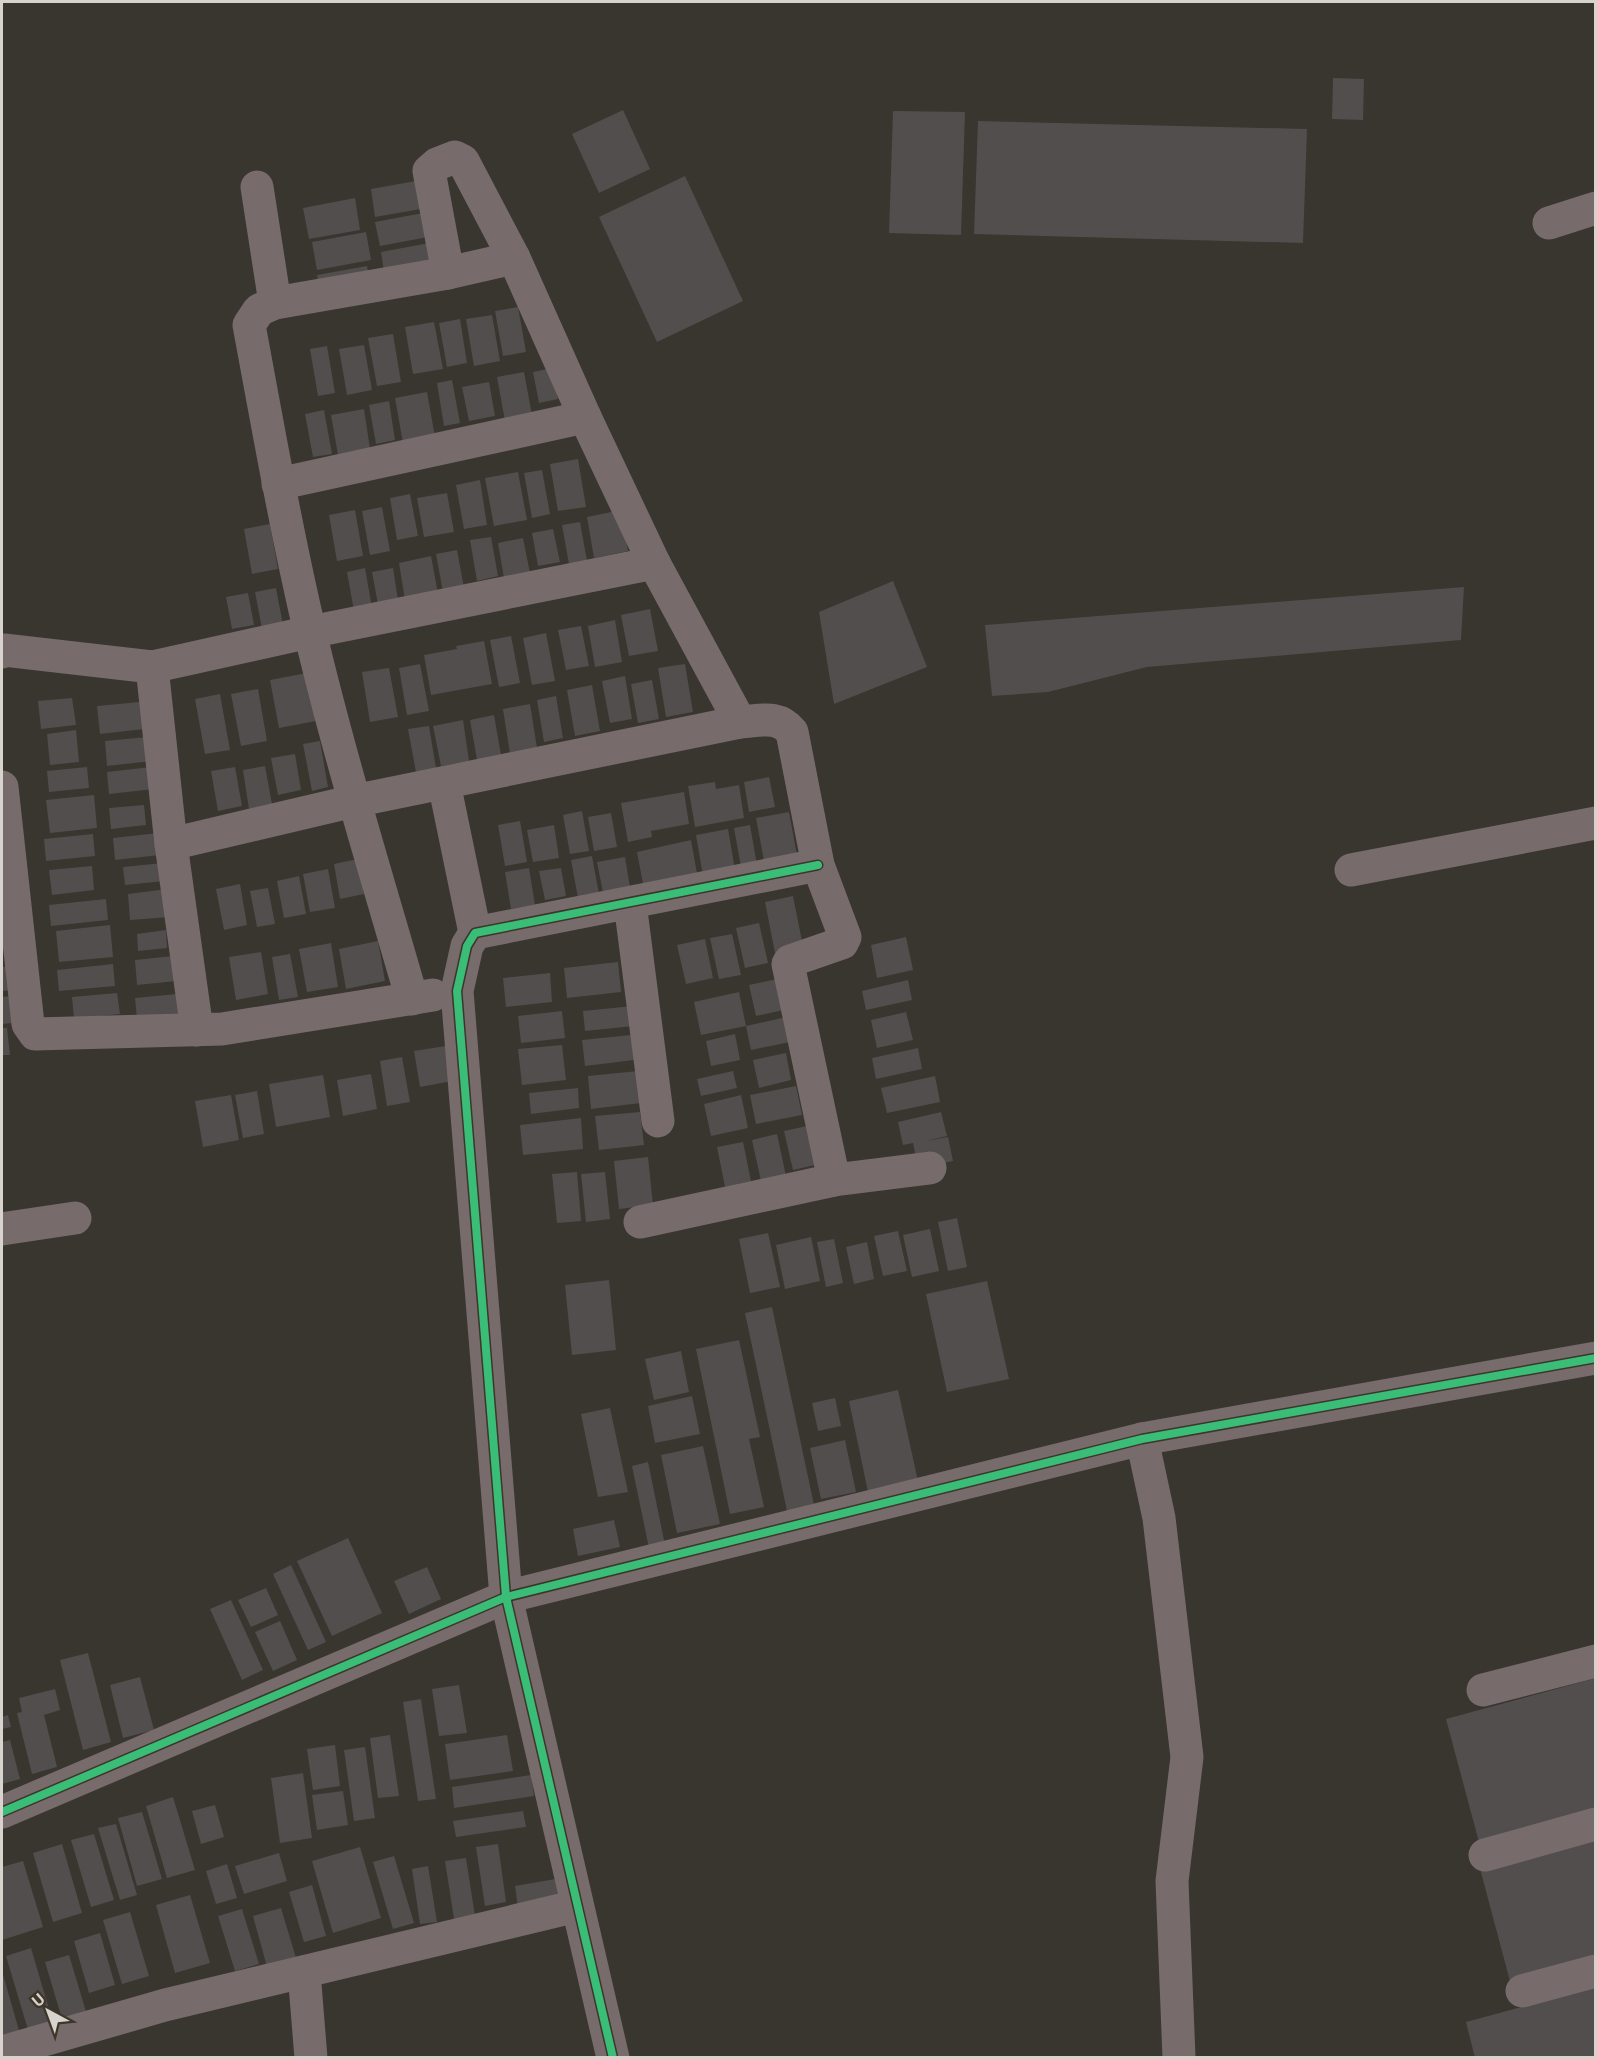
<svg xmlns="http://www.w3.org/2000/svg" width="1597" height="2059" viewBox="0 0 1597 2059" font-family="Roboto,sans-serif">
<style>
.building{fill:#514e4d}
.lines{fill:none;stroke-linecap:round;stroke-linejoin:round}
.minor{stroke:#776b6c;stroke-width:33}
.cycleway-casing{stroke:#3d362b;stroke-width:11}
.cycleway{stroke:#3abd76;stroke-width:8}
</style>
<rect width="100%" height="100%" fill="#39352f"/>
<!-- building -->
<g class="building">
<polygon points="1333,78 1364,79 1363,120 1332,119"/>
<polygon points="623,110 650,169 599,193 572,134"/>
<polygon points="893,111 965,112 961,235 889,233"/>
<polygon points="978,121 1307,129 1303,243 974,234"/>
<polygon points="685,176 743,301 657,342 599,217"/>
<polygon points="416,181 421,209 375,217 371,189"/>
<polygon points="355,198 360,230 309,239 303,208"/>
<polygon points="423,213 428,237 380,246 375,222"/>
<polygon points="366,232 371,260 317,270 312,242"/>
<polygon points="429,243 433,269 385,278 381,252"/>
<polygon points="367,266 370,283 320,293 317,275"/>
<polygon points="518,307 526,352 503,356 495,311"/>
<polygon points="492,315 500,361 474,366 466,319"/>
<polygon points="460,319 467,363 447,367 439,323"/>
<polygon points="434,322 443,369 413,374 405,327"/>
<polygon points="393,334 401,382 377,386 368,338"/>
<polygon points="364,345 372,390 347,395 339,349"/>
<polygon points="327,346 335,393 318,396 310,349"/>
<polygon points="552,368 558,399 539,403 533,372"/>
<polygon points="524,372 532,415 505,421 497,377"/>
<polygon points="452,380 460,423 444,426 437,383"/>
<polygon points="489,382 495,416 469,421 462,387"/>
<polygon points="427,392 435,437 403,443 395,398"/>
<polygon points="389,401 395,440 376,444 369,405"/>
<polygon points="364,409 370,449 338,455 331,415"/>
<polygon points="324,410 332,454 313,457 305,414"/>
<polygon points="578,459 586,507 558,511 550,464"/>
<polygon points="542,470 550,514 532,518 524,473"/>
<polygon points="518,472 527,520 494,526 485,478"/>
<polygon points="480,480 487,525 464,529 456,485"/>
<polygon points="447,493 454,532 424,537 417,498"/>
<polygon points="410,494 418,536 397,540 390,498"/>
<polygon points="382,507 390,551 370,555 362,511"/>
<polygon points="355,510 363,556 337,561 329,515"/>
<polygon points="621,510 628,551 594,558 587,517"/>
<polygon points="580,522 587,561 569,564 562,525"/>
<polygon points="270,524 278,569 252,574 244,529"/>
<polygon points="553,529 560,562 538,566 532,533"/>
<polygon points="491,537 498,576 477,581 470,540"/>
<polygon points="523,538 530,573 504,578 498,543"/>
<polygon points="457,550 464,588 443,592 436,554"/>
<polygon points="431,556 438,594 405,600 399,563"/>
<polygon points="365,568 372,608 354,611 347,572"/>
<polygon points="393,568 399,606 379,610 372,572"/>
<polygon points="893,581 927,667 834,704 819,612"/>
<polygon points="1464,587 1461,640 1147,667 1048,692 992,696 985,625"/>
<polygon points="276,588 283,625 262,629 255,592"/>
<polygon points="248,593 254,625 232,629 226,597"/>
<polygon points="650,609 658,651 629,656 621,615"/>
<polygon points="615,620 622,662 595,667 588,626"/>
<polygon points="581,626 589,666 566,670 558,630"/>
<polygon points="546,633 555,681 532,685 523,638"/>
<polygon points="511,636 520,683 499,687 490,640"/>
<polygon points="484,641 492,684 431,695 424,655 457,649 456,646"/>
<polygon points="420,664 429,711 407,715 399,668"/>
<polygon points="685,664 693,712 666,717 658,668"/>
<polygon points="389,668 398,717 370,722 362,672"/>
<polygon points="307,673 316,721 279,728 270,680"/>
<polygon points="625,676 632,719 610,723 602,681"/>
<polygon points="652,680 659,719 638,723 631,684"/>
<polygon points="592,685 600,731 575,736 567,690"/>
<polygon points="258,689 267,741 241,746 231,694"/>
<polygon points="220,694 230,750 205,754 195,699"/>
<polygon points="556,696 563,738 544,742 537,700"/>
<polygon points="72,698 76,725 41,729 38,701"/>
<polygon points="150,701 153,728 100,734 97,706"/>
<polygon points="530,704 537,748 510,754 503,709"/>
<polygon points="494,715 501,755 477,760 470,720"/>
<polygon points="463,720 469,761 441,766 433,726"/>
<polygon points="429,726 436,768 416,772 408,729"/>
<polygon points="76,730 79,762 50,765 47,734"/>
<polygon points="158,736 161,760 107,766 105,741"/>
<polygon points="320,741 328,787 312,791 303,744"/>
<polygon points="295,754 301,790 278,795 271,758"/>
<polygon points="265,766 272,804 249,809 243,770"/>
<polygon points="87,767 89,788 49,792 47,771"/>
<polygon points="151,767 154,789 109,794 107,772"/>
<polygon points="235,767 242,806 218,811 211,771"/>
<polygon points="769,777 775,807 749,812 744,782"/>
<polygon points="715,782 716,789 739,785 744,818 695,827 688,786"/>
<polygon points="684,792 689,824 651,831 652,837 628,842 621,803"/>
<polygon points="94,795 97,828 50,833 46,800"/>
<polygon points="144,805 146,825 111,829 109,808"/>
<polygon points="582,811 589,851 570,854 563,815"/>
<polygon points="789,812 797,855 764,861 756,818"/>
<polygon points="611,813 617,847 594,851 588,817"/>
<polygon points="520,821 527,862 505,866 498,825"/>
<polygon points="554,825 559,858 533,862 527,830"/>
<polygon points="750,825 757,865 741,867 734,828"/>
<polygon points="728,829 735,870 703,876 696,835"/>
<polygon points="158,833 160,855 115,860 113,838"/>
<polygon points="93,834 95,856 46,861 44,839"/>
<polygon points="691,840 698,879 644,889 637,852"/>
<polygon points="592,856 599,894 578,898 571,860"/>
<polygon points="625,857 630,887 603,893 597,862"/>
<polygon points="358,859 364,894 340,899 334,864"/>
<polygon points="163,863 164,881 125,885 123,867"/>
<polygon points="92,866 94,890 52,895 49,870"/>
<polygon points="529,868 535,905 511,909 505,872"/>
<polygon points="561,868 566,896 545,900 539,871"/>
<polygon points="328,869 335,908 310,912 303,874"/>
<polygon points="299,876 306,914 284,918 277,881"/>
<polygon points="240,884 247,925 224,930 216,889"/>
<polygon points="268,888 275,924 257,927 250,891"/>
<polygon points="167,889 170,917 130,920 128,894"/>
<polygon points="793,896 804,951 776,958 765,902"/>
<polygon points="106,899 108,920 51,926 49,905"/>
<polygon points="759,923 768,963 745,968 736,928"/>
<polygon points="110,925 113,957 59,962 56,931"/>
<polygon points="166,930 167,948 138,951 137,934"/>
<polygon points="732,934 741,975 719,979 710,938"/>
<polygon points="906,937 913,970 877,978 871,945"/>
<polygon points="705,939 713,978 686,984 677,945"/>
<polygon points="378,941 385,981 346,989 339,949"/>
<polygon points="331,943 338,987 307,992 299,949"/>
<polygon points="261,952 268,994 236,1000 229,957"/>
<polygon points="290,954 298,997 279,1000 272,957"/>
<polygon points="173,956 176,981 137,985 135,960"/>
<polygon points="618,962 621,992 567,998 564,968"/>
<polygon points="113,964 115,986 59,991 57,970"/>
<polygon points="10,966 12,990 2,991 2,967"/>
<polygon points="550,973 552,1002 506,1007 503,978"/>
<polygon points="787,977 793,1008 756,1016 749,985"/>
<polygon points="908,980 912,1000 866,1010 862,991"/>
<polygon points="739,992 746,1026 701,1035 694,1002"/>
<polygon points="117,993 120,1014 74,1019 72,997"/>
<polygon points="177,994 180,1014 137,1019 135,998"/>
<polygon points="10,996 13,1023 2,1024 2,997"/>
<polygon points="633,1006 634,1026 585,1031 583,1011"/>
<polygon points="562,1011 565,1038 521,1043 518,1016"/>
<polygon points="906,1012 913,1040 877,1048 871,1020"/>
<polygon points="795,1015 800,1040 751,1050 746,1026"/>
<polygon points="2,1028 7,1028 10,1055 2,1055"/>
<polygon points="735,1034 740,1060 711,1066 706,1041"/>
<polygon points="631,1035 634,1060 585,1066 582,1040"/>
<polygon points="562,1045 566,1080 522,1085 518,1049"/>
<polygon points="446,1046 452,1081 420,1087 414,1051"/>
<polygon points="918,1048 922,1069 876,1079 872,1058"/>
<polygon points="786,1053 791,1080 759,1088 753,1060"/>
<polygon points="402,1057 410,1102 387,1106 380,1061"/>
<polygon points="638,1071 641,1103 591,1109 588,1076"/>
<polygon points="733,1071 737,1088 701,1096 697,1079"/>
<polygon points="371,1074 377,1109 343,1116 337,1080"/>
<polygon points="323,1075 330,1117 276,1127 269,1084"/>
<polygon points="935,1076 940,1102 887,1113 881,1088"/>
<polygon points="796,1086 802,1115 756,1124 750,1095"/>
<polygon points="578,1088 579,1108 531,1114 529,1093"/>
<polygon points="257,1091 264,1134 243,1138 235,1095"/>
<polygon points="231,1095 239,1140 203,1147 195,1101"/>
<polygon points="741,1095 748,1128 711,1136 704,1104"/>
<polygon points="640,1112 644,1145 599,1150 595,1116"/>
<polygon points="941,1112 947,1136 926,1141 948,1137 953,1161 918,1168 913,1143 903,1145 898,1122"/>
<polygon points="581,1118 583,1149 523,1155 520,1125"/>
<polygon points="816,1124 824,1163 793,1170 784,1131"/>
<polygon points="777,1134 786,1176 761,1181 752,1140"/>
<polygon points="743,1142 751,1181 725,1187 717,1147"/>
<polygon points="648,1157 653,1205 619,1209 614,1161"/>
<polygon points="577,1172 581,1221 557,1223 552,1174"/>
<polygon points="605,1172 610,1219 586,1222 581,1174"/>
<polygon points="957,1218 967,1267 948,1271 938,1222"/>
<polygon points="930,1229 939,1271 912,1277 903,1235"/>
<polygon points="898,1231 907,1271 883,1276 874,1236"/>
<polygon points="768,1233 780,1287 750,1293 739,1239"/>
<polygon points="811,1237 820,1281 785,1289 776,1245"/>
<polygon points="834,1239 843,1283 826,1287 817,1242"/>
<polygon points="867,1242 874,1279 854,1284 846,1247"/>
<polygon points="609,1280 616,1350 572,1355 565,1285"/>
<polygon points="987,1281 1009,1379 947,1392 926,1294"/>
<polygon points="772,1307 814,1505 787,1511 745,1313"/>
<polygon points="739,1340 760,1437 749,1439 764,1507 730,1514 696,1349"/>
<polygon points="681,1351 689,1392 654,1400 645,1359"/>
<polygon points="898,1390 918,1481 868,1492 849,1401"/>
<polygon points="692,1396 700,1434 655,1443 648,1406"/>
<polygon points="835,1398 841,1426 818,1431 812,1403"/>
<polygon points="610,1408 628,1492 598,1497 581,1414"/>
<polygon points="845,1440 856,1492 821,1499 810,1448"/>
<polygon points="703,1446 720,1524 677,1533 661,1455"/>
<polygon points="648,1462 665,1545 649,1548 632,1466"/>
<polygon points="614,1520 620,1547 578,1556 573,1529"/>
<polygon points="348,1538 382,1613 332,1636 297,1561"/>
<polygon points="291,1565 326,1642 308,1650 273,1574"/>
<polygon points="427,1567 441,1599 409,1614 394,1581"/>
<polygon points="266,1588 278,1615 251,1627 238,1600"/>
<polygon points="231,1600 263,1670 242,1680 210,1609"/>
<polygon points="280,1621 297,1660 273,1671 255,1632"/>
<polygon points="88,1653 111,1742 83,1750 60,1660"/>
<polygon points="140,1677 154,1730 123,1738 110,1685"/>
<polygon points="1596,1678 1596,1814 1480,1846 1446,1719"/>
<polygon points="459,1685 467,1733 439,1736 432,1689"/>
<polygon points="55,1689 60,1710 44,1715 57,1767 32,1774 17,1713 22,1712 19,1698"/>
<polygon points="421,1699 436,1799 418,1801 403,1702"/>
<polygon points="8,1715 11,1727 2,1729 2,1717"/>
<polygon points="390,1735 399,1796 378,1798 370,1738"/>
<polygon points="507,1735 513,1771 450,1780 445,1744"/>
<polygon points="10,1740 20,1779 2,1784 2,1742"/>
<polygon points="335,1745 340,1786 313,1790 307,1749"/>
<polygon points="365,1747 375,1818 354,1821 344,1750"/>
<polygon points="303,1773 312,1838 280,1843 271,1778"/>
<polygon points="531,1775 534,1796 454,1808 452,1787"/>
<polygon points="343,1791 348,1825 317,1830 312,1795"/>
<polygon points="173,1797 195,1870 167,1878 146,1806"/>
<polygon points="215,1805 224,1837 201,1844 192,1811"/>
<polygon points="523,1811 526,1827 456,1837 453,1821"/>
<polygon points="142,1812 162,1879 137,1886 118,1818"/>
<polygon points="116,1824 137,1895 120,1900 98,1828"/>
<polygon points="1596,1830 1596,1966 1512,1989 1478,1861"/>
<polygon points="94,1834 114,1900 91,1907 71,1840"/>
<polygon points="62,1844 82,1913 53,1922 33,1853"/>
<polygon points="498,1844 506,1902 485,1906 476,1847"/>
<polygon points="360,1847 381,1918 333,1933 312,1861"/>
<polygon points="279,1853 287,1881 244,1894 235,1866"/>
<polygon points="394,1856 414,1923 393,1929 373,1862"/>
<polygon points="466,1858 475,1916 454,1919 445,1861"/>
<polygon points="23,1861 43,1927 2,1940 2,1867"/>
<polygon points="227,1864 237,1898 216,1904 206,1871"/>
<polygon points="428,1866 437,1922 420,1924 412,1869"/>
<polygon points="561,1878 565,1901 518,1908 515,1886"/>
<polygon points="312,1885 326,1936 304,1942 289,1892"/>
<polygon points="190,1895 210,1963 175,1973 156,1905"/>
<polygon points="281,1908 296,1958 267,1967 253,1916"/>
<polygon points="242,1909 259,1964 235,1971 218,1916"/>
<polygon points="130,1912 149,1976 122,1984 103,1920"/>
<polygon points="100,1933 115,1985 89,1993 74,1941"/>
<polygon points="31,1948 54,2026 29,2033 6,1956"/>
<polygon points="69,1955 87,2015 63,2022 45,1962"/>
<polygon points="2,1971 20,2034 2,2039"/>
<polygon points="1596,1987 1596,2058 1475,2058 1466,2022"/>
</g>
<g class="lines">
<!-- minor -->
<g class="minor">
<polyline points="257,187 275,303"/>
<polyline points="1549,223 1596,208"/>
<polyline points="448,273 429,171 437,164 455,157 463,161 514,258 585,417 654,563 740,722"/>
<polyline points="278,484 585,417"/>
<polyline points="2,652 4,650 152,667 310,632 654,563"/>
<polyline points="152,667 171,844 197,1030"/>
<polyline points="444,783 475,933"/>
<polyline points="2,787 28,1024 35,1034 222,1029 433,995"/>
<path d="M171 844 354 801 740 722C760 721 778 714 792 732L818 865 845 937 842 943 790 961 788 964 834 1180 930 1168"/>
<polyline points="1351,870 1596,823"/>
<polyline points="630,903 658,1121"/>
<path d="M412 999C377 877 339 755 310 632 286 530 268 427 249 325L259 310 275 303 448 273 514 258"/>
<polyline points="640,1222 834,1180"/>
<polyline points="2,1229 75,1218"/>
<polyline points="1142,1439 1159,1518 1187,1757 1172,1881 1179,2058"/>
<polyline points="1483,1690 1596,1661"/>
<polyline points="2,1812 506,1597 1142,1439 1596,1358"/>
<polyline points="1485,1855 1596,1824"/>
<polyline points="304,1972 311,2058"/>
<polyline points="1522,1991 1596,1971"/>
<polyline points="2,2052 165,2005 577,1906"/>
<polyline points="613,2058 506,1597 457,991 467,946 475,933 818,865"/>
</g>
<!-- cycleway casing -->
<g class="cycleway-casing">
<g id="cycleway">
<polyline points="2,1812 506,1597 1142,1439 1596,1358"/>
<polyline points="613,2058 506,1597 457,991 467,946 475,933 818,865"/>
</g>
</g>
<!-- cycleway -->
<use href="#cycleway" class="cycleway"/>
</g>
<!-- border -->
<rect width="1597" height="2059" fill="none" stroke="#d8d3cc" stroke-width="6"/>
<!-- north arrow -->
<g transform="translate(48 2011) rotate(319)" stroke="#3d362b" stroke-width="4.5" paint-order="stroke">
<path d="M0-4.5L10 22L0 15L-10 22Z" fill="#d8d3cc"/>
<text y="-9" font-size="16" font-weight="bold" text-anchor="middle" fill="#d8d3cc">U</text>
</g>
</svg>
